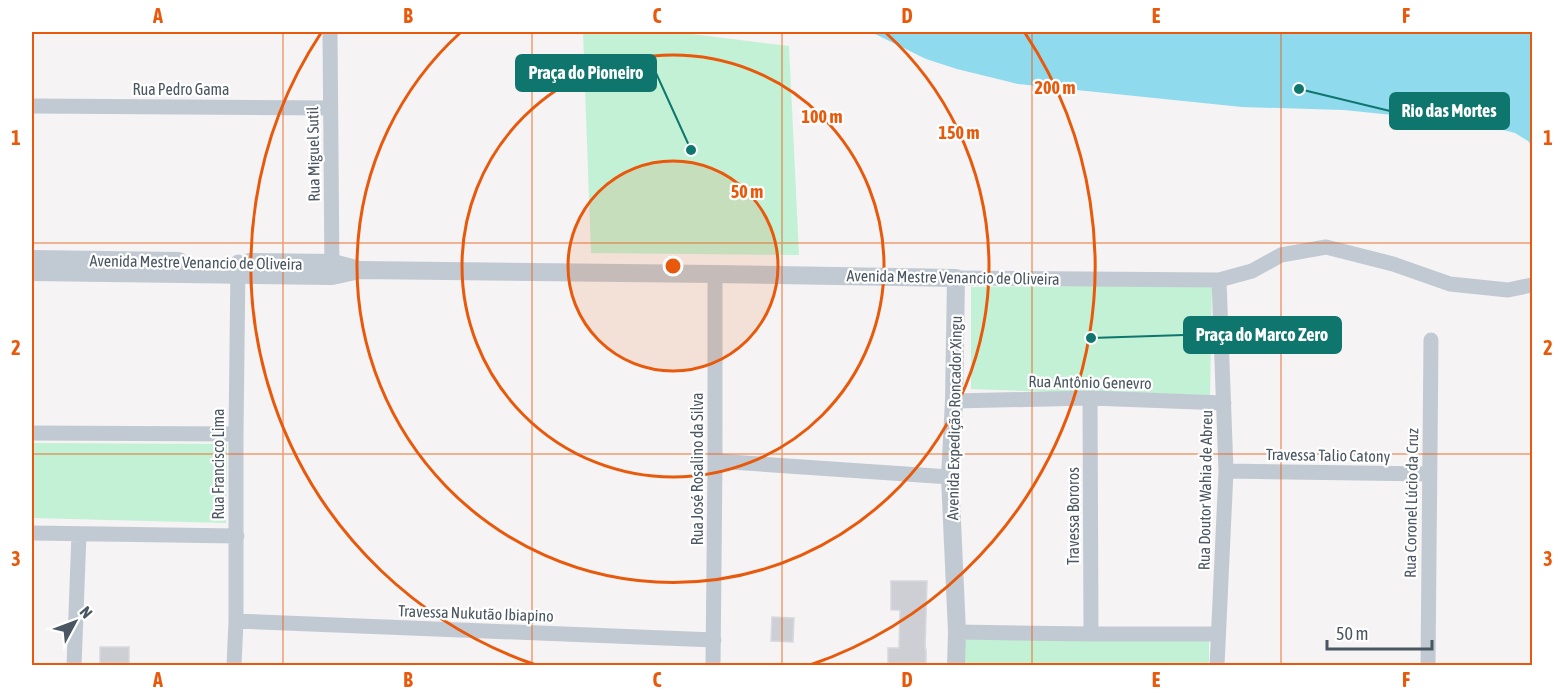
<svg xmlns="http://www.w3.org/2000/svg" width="1564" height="697" viewBox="0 0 1564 697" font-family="'Asap Condensed',sans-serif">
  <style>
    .green { fill: #c3f1d5 }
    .water { fill: #90daee }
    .building { fill: #cdcfd5; stroke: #d7d9de; stroke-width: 1.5 }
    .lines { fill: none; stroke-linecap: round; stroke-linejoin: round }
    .minor { stroke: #c1cad2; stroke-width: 15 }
    .tertiary { stroke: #c1cad2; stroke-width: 18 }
    .grid { fill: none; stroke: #e8590c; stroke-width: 1.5; stroke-opacity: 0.55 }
    .ring { fill: none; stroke: #e8590c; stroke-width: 3 }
    .labels { text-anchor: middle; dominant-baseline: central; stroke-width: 4.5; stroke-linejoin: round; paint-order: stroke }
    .street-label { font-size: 16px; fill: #4a5661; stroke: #fff }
    .centre { fill: #e8590c; stroke: #fff; stroke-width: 3 }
    .ring-label { font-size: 18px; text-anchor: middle; font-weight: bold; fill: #e8590c; stroke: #fff; stroke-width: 4.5; stroke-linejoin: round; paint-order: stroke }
    .leader { fill: none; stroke: #0f766e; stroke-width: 2 }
    .callout-dot { fill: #0f766e; stroke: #fff; stroke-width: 2 }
    .callout { fill: #0f766e; stroke: #0f766e; stroke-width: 2 }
    .callout-label { font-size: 18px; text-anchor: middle; font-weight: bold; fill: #fff }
    .neatline { fill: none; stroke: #e8590c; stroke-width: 2 }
    .grid-label { font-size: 20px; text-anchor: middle; font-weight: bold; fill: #e8590c }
  </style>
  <rect width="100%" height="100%" fill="#f5f3f3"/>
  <!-- green -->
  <path class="green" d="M583,32h93l113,14 10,209 -208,-2z
    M1212,285l-2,113 -239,-9v-102z
    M32,443l195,1 -1,79 -194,-5z
    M963,636l246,4v25l-246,1z"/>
  <!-- water -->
  <path class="water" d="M871,32h661v115l-4,-6 -13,-8 -35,-9 -136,-14 -102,-3 -224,-23 -61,-15 -31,-10z"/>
  <!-- building -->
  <path class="building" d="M891,581h36l-2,68h1v17h-38v-18h11l1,-38h-9z
    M772,617l22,1 -1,24 -22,-1z
    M100,647h29v17h-29z"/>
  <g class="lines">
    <!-- minor -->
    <path class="minor" d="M330,32l2,242
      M32,106l298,2
      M956,278l263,2 33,-9 29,-16 45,-8 67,17 57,20 58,6 24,-5
      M1090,398l1,236
      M954,401l136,-3 134,5
      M32,433l204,1
      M715,461l235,16
      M1226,471l203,3
      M32,533l205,3
      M236,621l478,19
      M957,632l134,2h127
      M74,666l5,-132
      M234,666l2,-45v-187l2,-172
      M713,666l2,-205v-187
      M1217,666l9,-195 -7,-191
      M1428,666l3,-326"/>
    <!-- tertiary -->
    <path class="tertiary" d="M32,259l147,2
      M249,262l84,1 23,6
      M32,272l300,4 28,-6 355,4 241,4 -2,123 -4,76 7,155 -1,34"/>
  </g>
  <!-- grid -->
  <path class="grid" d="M283,32v634M532,32v634M782,32v634M1032,32v634M1281,32v634M32,243h1500M32,454h1500"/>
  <!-- distance rings -->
  <circle cx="673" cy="266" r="105" fill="#e8590c" fill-opacity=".12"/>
  <g class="ring">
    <circle cx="673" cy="266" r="105"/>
    <circle cx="673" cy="266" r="211"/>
    <path d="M886 33A316 316 0 1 1 460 33"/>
    <path d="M536 665A422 422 0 0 1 321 33M1025 33A422 422 0 0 1 810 665"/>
  </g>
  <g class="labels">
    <!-- street labels -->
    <g class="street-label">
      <text x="181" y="89">Rua Pedro Gama</text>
      <text transform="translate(313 154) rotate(-91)">Rua Miguel Sutil</text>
      <text transform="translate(196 262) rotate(1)">Avenida Mestre Venancio de Oliveira</text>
      <text transform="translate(953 277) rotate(1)">Avenida Mestre Venancio de Oliveira</text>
      <text transform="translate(1090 382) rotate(1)">Rua Antônio Genevro</text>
      <text transform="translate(954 418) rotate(-89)">Avenida Expedição Roncador Xingu</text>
      <text transform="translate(1328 455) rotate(1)">Travessa Talio Catony</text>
      <text transform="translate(218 464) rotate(-90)">Rua Francisco Lima</text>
      <text transform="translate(697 469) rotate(-90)">Rua José Rosalino da Silva</text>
      <text transform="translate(1205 490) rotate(-89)">Rua Doutor Wahia de Abreu</text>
      <text transform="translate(1411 503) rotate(-89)">Rua Coronel Lúcio da Cruz</text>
      <text transform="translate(1073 516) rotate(-90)">Travessa Bororos</text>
      <text transform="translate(476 613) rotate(2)">Travessa Nukutão Ibiapino</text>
    </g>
  </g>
  <circle cx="673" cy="266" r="9" class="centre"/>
  <g class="ring-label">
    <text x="1055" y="94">200 m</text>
    <text x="822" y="123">100 m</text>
    <text x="959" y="139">150 m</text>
    <text x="747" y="198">50 m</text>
  </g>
  <!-- callouts -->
  <path class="leader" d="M691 150L656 73M1299 89L1390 111M1091 338L1184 335"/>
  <g class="callout-dot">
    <circle cx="691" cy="150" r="6"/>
    <circle cx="1299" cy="89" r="6"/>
    <circle cx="1091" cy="338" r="6"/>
  </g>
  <g class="callout">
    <rect x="516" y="55" width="140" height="36" rx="6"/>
    <rect x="1390" y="93" width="119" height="36" rx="6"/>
    <rect x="1184" y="317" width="157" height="36" rx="6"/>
  </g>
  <g class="callout-label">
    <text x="586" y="79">Praça do Pioneiro</text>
    <text x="1449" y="117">Rio das Mortes</text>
    <text x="1262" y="341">Praça do Marco Zero</text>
  </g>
  <!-- border -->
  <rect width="1564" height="697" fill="none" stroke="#ffffff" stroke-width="66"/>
  <!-- north arrow -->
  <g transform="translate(75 622) rotate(49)" stroke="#ffffff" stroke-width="4.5" paint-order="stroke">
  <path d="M0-4.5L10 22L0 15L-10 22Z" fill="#4a5661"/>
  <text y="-9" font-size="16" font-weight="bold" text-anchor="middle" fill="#4a5661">N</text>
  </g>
  <!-- scale -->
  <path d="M1327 640v9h105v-9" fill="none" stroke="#4a5661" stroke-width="3"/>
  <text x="1336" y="640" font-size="18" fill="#4a5661" stroke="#ffffff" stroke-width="4.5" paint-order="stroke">50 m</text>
  <rect x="33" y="33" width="1498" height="631" class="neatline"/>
  <g class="grid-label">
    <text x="158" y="23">A</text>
    <text x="408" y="23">B</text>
    <text x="657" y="23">C</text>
    <text x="907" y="23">D</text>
    <text x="1156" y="23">E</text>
    <text x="1406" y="23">F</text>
    <text x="16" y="145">1</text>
    <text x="1548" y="145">1</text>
    <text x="16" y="355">2</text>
    <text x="1548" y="355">2</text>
    <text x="16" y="566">3</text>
    <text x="1548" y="566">3</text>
    <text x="158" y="687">A</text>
    <text x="408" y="687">B</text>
    <text x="657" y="687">C</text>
    <text x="907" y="687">D</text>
    <text x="1156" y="687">E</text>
    <text x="1406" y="687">F</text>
  </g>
</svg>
